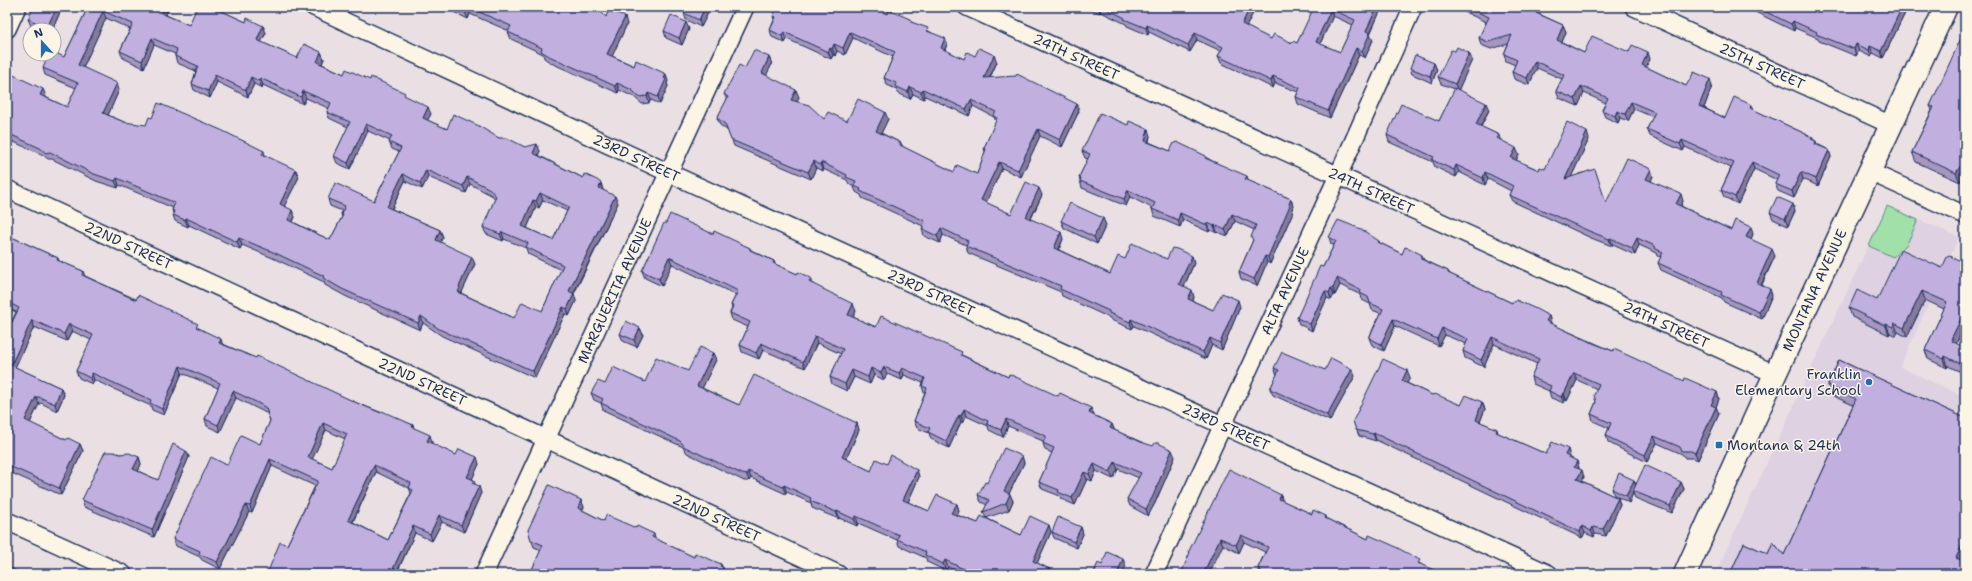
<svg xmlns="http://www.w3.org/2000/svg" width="1972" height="581" viewBox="0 0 1972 581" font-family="'Shantell Sans',sans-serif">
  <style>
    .built { fill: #ded1e2 }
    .green { fill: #a1e0a9; stroke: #5e8884 }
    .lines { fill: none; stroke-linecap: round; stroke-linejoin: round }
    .street-casing { stroke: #1b2f5e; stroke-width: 20 }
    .secondary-casing { stroke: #1b2f5e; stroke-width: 25 }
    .street { stroke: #fcf5e5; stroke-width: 17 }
    .secondary { stroke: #fcf5e5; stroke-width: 22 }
    .wall { fill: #a696c0; stroke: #1b2f5e; fill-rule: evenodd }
    .shaded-wall { fill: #877a9c; stroke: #1b2f5e }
    .building { fill: #c1afdf; stroke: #1b2f5e; fill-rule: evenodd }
    .poi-dot { fill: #1f6fb2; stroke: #fcf5e5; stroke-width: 1.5 }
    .labels { text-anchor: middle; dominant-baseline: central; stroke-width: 3; stroke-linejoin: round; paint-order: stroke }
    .street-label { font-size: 14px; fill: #1b2f5e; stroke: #fcf5e5 }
    .poi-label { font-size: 14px; fill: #1b2f5e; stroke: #fcf5e5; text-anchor: end }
  </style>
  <rect width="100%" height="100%" fill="#eae0e3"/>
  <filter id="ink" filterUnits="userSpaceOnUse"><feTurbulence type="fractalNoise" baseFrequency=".025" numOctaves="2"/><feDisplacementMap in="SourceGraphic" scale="8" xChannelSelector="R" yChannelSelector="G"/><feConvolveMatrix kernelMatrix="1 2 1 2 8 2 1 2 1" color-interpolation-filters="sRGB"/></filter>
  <g filter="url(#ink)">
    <!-- built -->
    <path class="built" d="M1887,206l72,31 -59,130 65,30v177h-250z"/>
    <!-- green -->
    <path class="green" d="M1887,206l31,14 -11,24 -14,13 -24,-11z"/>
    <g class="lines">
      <defs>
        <g id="street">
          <path id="s1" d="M314,7l355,166 880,401"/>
          <path id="s2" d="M967,7l808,367"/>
          <path id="s3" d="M1634,7l257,118"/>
          <path d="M7,29l10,-22"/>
          <path d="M1870,172l95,43"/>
          <path id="s4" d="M7,189l831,385"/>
          <path d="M7,521l116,53"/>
          <path id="s5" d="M484,574l261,-567"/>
          <path id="s6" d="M1154,574l184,-398 75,-169"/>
        </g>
        <g id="secondary">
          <path id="s7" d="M1685,574l80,-178 181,-389"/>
        </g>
      </defs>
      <!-- street casing -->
      <use href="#street" class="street-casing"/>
      <!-- secondary casing -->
      <use href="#secondary" class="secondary-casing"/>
      <!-- street -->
      <use href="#street" class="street"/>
      <!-- secondary -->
      <use href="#secondary" class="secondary"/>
    </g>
    <!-- wall -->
    <path class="wall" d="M88,7h81l-3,8 23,10 30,-15 27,12 17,4 3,7 -5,9 36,16 24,-6 3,7 -2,5 22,10 63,23 24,17 -4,6 20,9 52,9 26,9 15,4 -2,4 45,23 18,5 2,7 15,13 -44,91 2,7 -7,15 -4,-2 -30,64 -93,-42 -19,-13 -3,7 -75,-34 -20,-11 -1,-3 -49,-23 -33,-14 -2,4 -51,-24 -1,2 -13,-6 -2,-6v-2l-1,-3 1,-2 -54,-23 -1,3 -22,-7 -44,-22h-4l-5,-4 -36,-16v-61l39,18 -1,1 22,10 9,-19 -31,-13 -2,-7 21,-11zM106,18l24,11 -10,22 3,7 21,10 10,-23 21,9v2l2,7 19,8 -4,13 2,6 16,8 7,-16 31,15 6,-13 8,4 1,-3 40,19 3,-6 22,10 -1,4 2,6 19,9 -14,29 3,7 13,6 18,-38 22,10 -1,1 3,7 7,3 -25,49 -46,-2 2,7 12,5 -1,3 1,3 -12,23 -37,-18 2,-5 -11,-11 15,-29 -34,-22 -1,-4 -140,-29 -16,-7 11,-25 -36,-23zM428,177l38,16 4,-9 23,12 2,3 -12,28 3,7 17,7 1,-2 22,9 2,6 33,16 -19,41 -28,7 -51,-24 -1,-2 13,-28 -35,-22 3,-5 -3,-7 -48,-21 13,-28 17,8zM543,200l24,11 -14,29 -26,-12 9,-21 3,1z
      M443,7h153l10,10 21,7 -15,32 56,25 -1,2 1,3 -8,18 -9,-4 -2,3 -7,1 -8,-7 -15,-7 -1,3 -67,-30 -7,-5 -1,-4 -32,-15 -3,-7 1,-1 -39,-17 -2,5z
      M1084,7h172l-10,20 25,12 26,4 19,-35 66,-1 -12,27 3,6 -8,18 -6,-3 -29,63 -32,-14 -2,-7 2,-5 -23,-9 -2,5 -52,-25 -3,-7 3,-5 -24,-11 -7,12 -41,-20 -1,3 -21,-9 -1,-2 -25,-12 -1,1zM1333,16l20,9 -13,27 -20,-8z
      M1454,7h82l5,8 22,10 3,7 -4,10 22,11 45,-1 21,7 -4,8 40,19h26l-8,22 21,10 27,-13 2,5 58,27 2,3 2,1 1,3 12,6 2,7 -13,29 -15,-7 -9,19 -16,-7 -3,-7 2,-4 -23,-11 -16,35 -14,-7 -3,-7 10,-22 -46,-21 -2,4 -33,-15 -3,-7 6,-12 -19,-8 -6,12 -8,-3 -2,5 -13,-6 -3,-7 4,-7 -22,-10 -6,13 -19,-8 -3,-7 6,-12 -25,-11 -8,17 -15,-6 -2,-7 3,-7 -9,-4 -2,-7 4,-10 -17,5 -10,-4 -2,-7 7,-16z
      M1745,7h163l-25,51 -10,-5 -2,4 -12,-6 -3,5 -37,-15 -1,-3 -23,-10 -1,3z
      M62,8l-10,22h-12l-9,-4 -3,-7z
      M684,13h24l-7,14 -15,-7z
      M887,14l26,9 16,8 18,13 -2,6 19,9 11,-3 22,6 -7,16 89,33 -17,36 -22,-11 -19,41 -19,-9 -16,35 25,11 31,-19 -11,24 32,20 -4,11 51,24 15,-15h42l25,-3 2,7 -10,24 10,10 -1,4 20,9 27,-3 -18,43 -10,-5 -6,14 -72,-33 -2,3 -21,-9 -1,-2 -48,-22 -1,-4 -93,-39 -2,-8 -23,-10 -3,8 -16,-7 -2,-7 1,-3 -61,-28 -1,-3 -5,-3 -2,-5 -5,-3 -2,-4 -24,-11v2l-7,-3 -5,11 -77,-33 -6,-15 -8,-6 -3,-7 10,-18 -3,-6 21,-26 24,-11 3,7 -6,11 33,22 -3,5 28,17 23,2 41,-2 -7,14 20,10 2,4 51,25 23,2 8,-22 -1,-4 12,-26 -2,-5 -21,-11 -4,10 -44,-20 -1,3 -11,-5 -3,5 -12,-6 -2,-4 -9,-4 -3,-7 9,-21 -40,-19 -8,17 -8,-4 -2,5 -2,-1 -2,4 -44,-20 -2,4 -13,-6 -2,-7 4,-10 -1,-4z
      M689,29l-7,16 -16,-7 -2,-7z
      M1965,38v135l-5,9 -44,-20 -4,-10 20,-42 -2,-4z
      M1455,51l14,2 3,7 -14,30 31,20 -8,17 18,8 1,4 19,16 -3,5 23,10 6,-1 44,-30 -18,38 35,26 47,-27 -2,5 32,20 -2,5 50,24 22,4 -2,5 24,17 -13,29 10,10 -10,24 -38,-17 -2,-4 -61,-28 -3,-7 3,-6 -3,-1 -1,-3 -18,-8 -4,10 -22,-10 -1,1 -21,-8 -79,-37 -3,-6 2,-4 -23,-12 -3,6 -26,-13 -3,5 -21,-10 -2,-5 -44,-20 -2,-7 52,-14 16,-32 -14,-5 -3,-7z
      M1434,63l3,7 -5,13 -20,-9 -2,-6z
      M1150,136l-1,6 21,9 37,7 42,23 42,18 2,7 -1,3 1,3 -23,52 -3,-2 -10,24 -16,-7 -2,-7 14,-32 1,-10 -19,-9 -7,15 -11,-4v1l-7,-3 -1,2 -26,-12 -3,7 -26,-11 -2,-7v-1l-22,-11 -4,9 -44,-18 -3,-11 9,-18 -3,-1 -3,-7z
      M1795,211l-7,15 -15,-7 -3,-7z
      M1061,221l45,4 -9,19 -33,-16z
      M666,223l47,11 37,14 1,2 23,11 1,3 22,10 14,4 2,7 43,26 -3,6 23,10 88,29 44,21 86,38h-1l19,9 2,6 27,12 34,15 -20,46 -7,13 -18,-10 -3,-7 12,-21 -21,-9 -5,10 -17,-8 -4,10 -5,-2 -12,26 -14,-6 -1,-3 -18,-7 -3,-7 13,-29 -7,-3 -2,-7v-2l-35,-15 -5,11 -14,-7 -1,-4 -22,-10 -3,7 -2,-1 -12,26 -18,-9 -2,-6 -12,-5 -3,-7 11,-27 -1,-1 -2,-7 1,-3 -19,-8 -2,5 -15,-6 -3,6 -10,-5 -4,9 -16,-7 -7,14 -15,-7 -2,-7 11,-23 -24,-11 -12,25 -42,-18 -4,9 -17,-7 -2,-7 8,-18 -16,-7 -2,-7 2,-5 -1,-3 5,-10 -64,-31 -10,22 -17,-8 -3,-7z
      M7,235l51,23 1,3 24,10 2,5 114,52 24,16 134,59 56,22 1,3 18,14v2l24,11 23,9 -7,15 2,1 1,4 6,9 -17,39 -22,-10 -10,19 -17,-8 -18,40 -110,-28 28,-59 -43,-20 -20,47 -3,-1 -29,57 -18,-9 -2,-3 -24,-11 -3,-7 54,-74 33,-21 10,-23 -2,-7 -32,-16 -16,34 -13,-6 -2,-7 13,-31 -36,-15 -18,42 -12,-5 -1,-4 -57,-26 -2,4 -13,-6 -3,-7 15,-31 -19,-9 -5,10 -33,-14 -19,40 46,21 3,7 -7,16 -16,-8 -2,1 -9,19 36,17 14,4 3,7 -22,44 -54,-24v-139l9,-20 -9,-4zM326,430l19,9 -13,29 -20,-9zM376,472l33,16 2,5 -23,47 -35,-18z
      M1329,237l50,4 1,2 22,11 20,1 2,5 24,11 2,3 62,29 37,13 2,7v1l62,27 71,30 33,11 2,7 -3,8 3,7 -21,46 -5,-2h-8l-3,-4 -25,-11 -10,19 -34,-17 -5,-3 -2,-7 3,-7 -16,-7 -2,-7 5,-12 1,-13 -20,-9 -10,21 -2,-1 -1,3 -13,-5 -2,-7 -16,-7 -2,-7 6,-13 -43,-20 -10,23 -19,-9 -2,-7 3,-7 -21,-9 -6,11 -44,-20 -11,25 -12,-6 -3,-7 11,-25 -8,-3 -2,-6 -8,-4 -1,-5 -21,-10 -5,10h-1l-3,5 -4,-2 -15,33 -13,-7 -2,-6 26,-51 11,-22 -3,-1z
      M1965,263v63l-9,18 9,4v26l-17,-8 -1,2 -19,-9 -3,-9 19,-41 -19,-9 -18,37 -9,-5 -2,4 -6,-3 -1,2 -37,-18 -3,-9 28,-8 65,-32z
      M640,328l3,7 -6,12 -14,-6 -3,-7z
      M713,353l3,7 -14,28 37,17 118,18 2,7 -13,29 25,12 16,-7 30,6 2,7 -11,25 21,9 28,-7 2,7 -2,4 21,8 8,-5 -3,-6 4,-7 -6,-3 -3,-7 9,-12 35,-27 2,7 -15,30 4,8 -4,9 -23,8 35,17 28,-10 2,7 -14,31 23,11h-98l-14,-7 -2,4 -19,-9 -1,-4 -27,-12 -2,-6 -39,-17 -1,3 -18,-8v1l-27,-11 -1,-5 -24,-11 -1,2 -35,-16 -2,3h-5l-57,-28 -4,-6 -80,-37 -2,-7 -7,-3 -3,-7 14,-9 40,-2 43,-11z
      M1839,360l126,58v138l-2,5 2,1v12h-235l14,-31 24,11 5,-12 11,13 69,-150 -22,-10 -3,-10z
      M1274,368l51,2 30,6 -25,45 -57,-26 -3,-6 7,-14z
      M1410,377l-3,6 25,12 29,10 21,-3 3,7 -5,13 17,7 1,4 48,21 24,2 -1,2 8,3 2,7v1l5,8 -2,4 36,17 2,7 -14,31 -11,-2 -1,3 -9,-4 -3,5 -206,-98v1l-17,-5 -6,-15z
      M186,451l3,6 -35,80 -70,-30 -2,-7 38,-46 19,3 2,7 -3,7 20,9z
      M1634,480l2,5 45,-3 3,7 -12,24 -37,-15 -2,-5 -4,10 -15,-8 -2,-6z
      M581,500l3,7 -2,3 22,11 32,7 18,6 1,5 39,18 27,7 1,3h1l1,4 8,3h-202l11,-24 -7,-3 -6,-17z
      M1283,501l29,13 14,2 1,3 41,20 53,25 -161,10 -2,-6 7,-16 -21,-10 -5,11 -16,-8 -33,8 -1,-2z
      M1081,527l2,7 -6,14 -23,-10 -2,-6z"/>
    <!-- shaded-wall -->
    <path class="shaded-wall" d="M57,7h5v1l-10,22h-4l-1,-3z
      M164,7h5l-5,13 -3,-7z
      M215,7h3l1,3 -4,-2z
      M468,7l2,7 -2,5 -3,-7z
      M705,7h1l2,6 -7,14 -2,-7z
      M1098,7h1l2,5 -1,1z
      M1250,7h6l-12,24 -2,-7z
      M1377,7h5l-12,27 3,6 -8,18 -3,-7 4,-20z
      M1902,7h6l-25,51 -2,-7z
      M1538,8l3,7 -5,-2z
      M1331,9l2,7 -15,32 -2,-6z
      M103,11l3,7 -25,54 -3,-7z
      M625,17l2,7 -17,37 -3,-7z
      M1793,21l2,7 -1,3 -3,-7z
      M686,22l3,7 -7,16 -3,-7z
      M1147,25l2,7 -1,3 -2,-7z
      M1563,25l3,7 -6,15 -3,-7z
      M263,26l3,7 -7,13 -2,-6z
      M784,32l3,7 -2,4 -3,-7z
      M850,32l3,6 -8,17 -2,-7z
      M1195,33l2,7 -7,12 -2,-7z
      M152,38l2,7 -10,23 -2,-7z
      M945,38l2,6 -4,11 -2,-7z
      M834,44l3,7 -2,5 -3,-7z
      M1856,44l3,7 -3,5 -2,-7z
      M1870,46l3,7 -2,4 -2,-7z
      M830,48l3,7 -2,4 -3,-7z
      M1356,48l3,7 -29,63 -2,-7z
      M321,52l3,7 -5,10 -2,-7z
      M1648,52l2,7 -6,13 -2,-7z
      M1469,53l3,7 -14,31 -3,-7z
      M994,55l3,7 -11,23 -2,-7z
      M769,57l3,7 -8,16 -2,-7z
      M1535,61l2,7 -8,17 -2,-7z
      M1434,63l3,7 -5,13 -2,-7z
      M666,74l2,7 -1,2 1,3 -8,18 -2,-7z
      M215,75l2,7 -7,16 -2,-7z
      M1273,76l2,7 -2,5 -2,-7z
      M251,77l3,7 -6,13 -2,-7z
      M260,78l3,7 -1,3 -3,-7z
      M1710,79l2,7 -10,27 -3,-7z
      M117,83l2,7 -13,30 -3,-7z
      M617,83l2,7 -1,3 -3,-7z
      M1581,86l3,7 -6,13 -3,-7z
      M910,87l3,7 -3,5 -2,-7z
      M43,89l3,7 -3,6 -3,-7z
      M923,89l2,7 -1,3 -3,-7z
      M796,90l3,7 -5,10 -3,-7z
      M303,91l3,7 -3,6 -2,-7z
      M648,93l3,7 -2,3 -2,-7z
      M971,100l2,6 -4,10 -3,-7z
      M1631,102l3,7 -6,12 -3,-7z
      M1486,103l3,7 -11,21 -2,-7z
      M1077,104l2,7 -17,36 -2,-7z
      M1752,105l3,7 -5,-4z
      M428,107l3,7 -6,11 -2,-7z
      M1617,111l3,7 -2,5 -3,-7z
      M885,112l3,7 -9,19 -3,-7z
      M366,124l2,7 -18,38 -2,-6z
      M1038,129l2,7 -19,41 -3,-7z
      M1148,129l2,7 -3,11 -2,-6z
      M1587,132l2,7 -22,47 -2,-7z
      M1682,140l3,7 -2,4 -3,-7z
      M537,144l3,7 -4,9 -3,-7z
      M1516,148l3,7 -5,9 -3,-6z
      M1829,150l2,7 -13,29 -2,-7z
      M814,161l2,7 -5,11 -3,-7z
      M821,162l2,7v2l-3,-6z
      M999,162l3,6 -18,39 -3,-7z
      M1752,162l2,7 -16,35 -3,-7z
      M1963,162l2,7v4l-5,9 -4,-9z
      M1456,165l3,7 -3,5 -2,-7z
      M1651,169l2,7 -4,10 -3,-7z
      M296,170l3,7 -17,34 -2,-7z
      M426,170l2,7 -6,12 -2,-6z
      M1485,172l3,7 -3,6 -2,-7z
      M1801,172l2,7 -9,19 -2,-7z
      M403,174l2,7 -16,33 -2,-7z
      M1247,176l2,6 -4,-3z
      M467,177l3,7 -4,9 -3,-7z
      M117,178l2,7 -1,3 -3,-7z
      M601,183l2,7 -2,5 -2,-7z
      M1039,188l3,7 -14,29 -2,-7z
      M1128,190l2,7 -4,9 -2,-7z
      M540,193l3,7 -4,8 -3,-7z
      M1681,194l2,7 -4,10 -3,-7z
      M615,196l3,7 -47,95 -2,-7z
      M1291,199l2,7 -1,3 1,3 -23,52 -2,-7z
      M533,200l3,7 -11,26 -3,-7z
      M1793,204l2,7 -7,15 -3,-7z
      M292,210l3,7 -5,10 -2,-7z
      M1180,213l3,7 -3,7 -2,-7z
      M1232,214l3,7 -7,15 -3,-6z
      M186,218l3,7 -1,2 -3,-7z
      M1103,218l3,7 -9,19 -3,-7z
      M1208,223l2,7 -1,2 -2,-7z
      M1215,225l2,7v1l-3,-7z
      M1751,227l2,7 -4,10 -3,-7z
      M941,228l2,7 -3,8 -3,-7z
      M440,230l3,7 -5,10 -2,-7z
      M502,232l2,7 -1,2 -3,-7z
      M1061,232l2,7 -7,16 -2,-7z
      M239,238l3,7 -2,4 -3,-7z
      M1610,238l3,7 -1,1 -3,-7z
      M1637,238l2,7 -4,10 -3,-7z
      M1772,249l3,7 -16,33 -2,-6z
      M1192,256l2,7 -12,28 -3,-7z
      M1265,256l2,6 -10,24 -3,-7z
      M472,257l3,7 -13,28 1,2 -5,-2 1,-5z
      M669,257l3,7 -10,22 -3,-7z
      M811,278l2,7 -4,-3z
      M1337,278l3,7 -5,10 -2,-7z
      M1331,288l3,7 -3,5 -2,-7z
      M1770,289l2,6 -10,24 -3,-7z
      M1192,290l2,7 -3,9 -3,-7z
      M1325,291l2,7 -15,33 -2,-7z
      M1922,291l3,9 -18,37 -3,-9z
      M574,294l2,7 -7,15 -2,-7z
      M1238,300l2,7 -18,43 -2,-7z
      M853,304l3,7 -5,10 -3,-6z
      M563,307l2,7 -30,64 -2,-7z
      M1964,313l1,4v9l-10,20v5l-4,-12z
      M421,316l2,7 -3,7 -2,-7z
      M1549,316l2,7 -2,5 -3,-7z
      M1131,319l3,7 -2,3 -2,-7z
      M1393,319l2,7 -11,25 -3,-7z
      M32,320l2,7 -21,45 -2,-7z
      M1894,323l4,9 -2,4 -3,-9z
      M69,324l3,7 -5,10 -3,-7z
      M1886,324l4,9 -1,2 -3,-9z
      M640,328l3,7 -6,12 -3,-7z
      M1442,328l3,7 -6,11 -2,-7z
      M815,336l2,7 -12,25 -2,-6z
      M1492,337l2,7 -10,23 -3,-7z
      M1210,338l2,7 -6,14 -3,-7z
      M221,339l2,7 -4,-3z
      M761,343l2,7 -4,9 -3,-6z
      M713,353l3,7 -16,33 -3,-7z
      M1945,356l3,10 -1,2 -3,-9z
      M180,366l2,7 -18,42 -2,-6z
      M884,367l3,7 -3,6 -3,-7z
      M871,368l3,7 -4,9 -2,-7z
      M902,368l2,7 -2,5 -3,-7z
      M1352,369l3,7 -25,45 -3,-6z
      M852,370l2,7 -7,14 -2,-7z
      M1407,370l3,7 -5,11 -3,-7z
      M92,373l2,7 -2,4 -2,-6z
      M1574,373l3,7 -10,21 -3,-7z
      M61,388l3,7 -7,16 -2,-7z
      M233,391l3,7 -16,34 -2,-7z
      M1717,392l2,7 -5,13 -3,-7z
      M1563,393l2,7 -1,3 -3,-6z
      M36,397l3,7 -11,23 -3,-7z
      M1482,402l3,7 -7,18 -2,-7z
      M1716,407l3,7 -21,46 -3,-7z
      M1091,408l3,7 -3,5 -2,-7z
      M964,409l2,7 -3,7 -2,-7z
      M959,415l2,7 -12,26 -3,-7z
      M1006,419l2,7 -5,11 -2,-7z
      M323,423l3,7 -16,34 -2,-7z
      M857,423l2,7 -15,34 -2,-7z
      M1112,424l3,7 -5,-3z
      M1374,433l2,7v1l-3,-7z
      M430,435l2,7 -2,6 -3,-7z
      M1654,436l3,7 -10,19 -2,-7z
      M80,444l3,7 -22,44 -2,-7z
      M1568,449l2,7 -3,6 -2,-7z
      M1172,450l3,7 -20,46 -7,13 -2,-7z
      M186,451l3,6 -35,80 -2,-7z
      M1022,456l2,7 -17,35 -3,-7z
      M139,457l2,7 -5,12 -3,-7z
      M477,457l2,7 -9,20 -3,-7z
      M270,459l2,7 -20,47 -2,-7z
      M1577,461l2,7 -3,6 -2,-7z
      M1115,462l3,7 -5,10 -3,-7z
      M1094,464l2,7 -4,10 -3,-7z
      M374,465l2,7 -26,55 -2,-7z
      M917,470l2,7 -13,30 -3,-7z
      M1582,470l2,7 -4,9 -3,-7z
      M748,471l3,7 -2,3 -2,-6z
      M1084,472l3,7 -12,26 -3,-7z
      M1634,480l2,7 -3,4v2l-4,10 -3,-7z
      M1681,482l3,7 -12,24 -2,-7z
      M784,485l3,7 -1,2 -3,-7z
      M479,486l2,7 -17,39 -3,-7z
      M1010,494l3,7 -4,9 -3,-7z
      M1281,495l2,8 -4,-4z
      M1618,498l2,7 -14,31 -3,-7z
      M581,500l3,7 -4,8 -2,-7z
      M957,504l2,7 -5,9 -3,-7z
      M246,505l3,7 -29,57 -3,-7z
      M837,511l2,7v1l-3,-7z
      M439,515l3,7 -10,19 -2,-7z
      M856,516l2,7 -1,3 -3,-7z
      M1049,525l2,7 -16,36 -2,-7z
      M413,526l2,7 -19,41 -4,-3z
      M1582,526l3,7 -3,5 -2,-6z
      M1081,527l2,7 -6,14 -3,-6z
      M1593,527l2,7 -1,3 -3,-6z
      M1241,535l3,7 -5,11 -3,-8z
      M1220,538l3,7 -14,29h-6z
      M1965,539v17l-5,12 -4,-10z
      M1123,559l3,7 -4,8h-5z
      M945,560l3,7 -2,4 -3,-7z"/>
    <!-- building -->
    <path class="building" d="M34,7h23l-10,20 -19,-8z
      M88,7h76l-3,6 28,12 8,-18h18v1l31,14 1,-4 16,8 -6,14 40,18 7,-14 17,8 -4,10 27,12 2,-5 24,11 1,-3 34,16 -1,2 24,12 -5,11 24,11 6,-15 24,11 22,13h8l18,9 12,-3 -4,9 50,25 1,-4 13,6 4,3 -2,5 16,8 -46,95 5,3 -7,15 -4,-2 -30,64 -94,-42 -18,-13 -3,7 -76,-34 -19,-11 1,-2 -51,-24 -34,-14 -2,4 -51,-24 -1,2 -12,-5 1,-4 -2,-1 3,-7 -58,-25 -2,3 -21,-7 -44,-22 -4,1 -6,-5 -33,-15v-55l2,-5 34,16 -3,6 27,12 11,-24 -35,-15 6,-14h5v-2l10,5zM103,11l30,13 -13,27 22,10 10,-23 25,11 -2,7 23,10 -6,18 16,7 7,-16 31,15 5,-13 8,4 1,-3 41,19 2,-6 28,12 -4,9 23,10 -16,34 14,7 18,-39 26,12 -3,6 12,6 -27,53 -39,-18 -7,16 17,7 -4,8 2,1 -13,25 -42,-20 4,-10 -12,-6 16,-34 -34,-16 2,-3 -43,-21 -63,-27 -6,15 -3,-1 -3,8 -22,-3 -21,-9 14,-30 -39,-18zM426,170l37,16 4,-9 23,12 6,7 -13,31 17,7 2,-2 26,11 -2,4 37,18 -21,46 -20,-9 -8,16 -56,-26 2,-4 -1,-1 13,-30 -36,-17 4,-10 -53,-23 16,-33 17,9zM540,193l29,14 -16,33 -31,-14 11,-26 3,1z
      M455,7h13l-3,5z
      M468,7h128l10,10 3,-8 16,8 -18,37 27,12 2,-6 30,14 -2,4 2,1 -8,18 -10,-4 -1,3 -8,1 -7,-7 -15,-7 -2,3 -66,-30 -8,-5 1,-3 -34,-16 3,-6z
      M687,7h18l-6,13 -15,-7z
      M777,7h94l16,7 2,-4 23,10 -1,2 17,6 -1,3 18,7 -4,10 23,11 3,-7 8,4 4,-8 15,7 -10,23 32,-2 1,-2 60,30 -17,36 -22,-11 -20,41 -19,-8 -18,38 30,14 15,-32 13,6 -13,29 35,15 -7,16 56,26 8,-18 7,3 7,-16 35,16 5,-11 5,1 15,7 -13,28 13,6 -4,9 25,11 9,-17 16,7 -18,43 -10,-5 -7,14 -72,-33 -1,3 -21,-9v-2l-49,-22 1,-3 -95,-40 2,-5 -27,-13 -4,8 -15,-7 3,-8 -65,-30 1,-2 -7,-3 2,-5 -10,-4 1,-2 -26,-13 -1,3 -6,-4 -6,11 -77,-32 -6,-16 -8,-6 11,-21 -4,-3 15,-29 6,3 9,-18 15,7 -7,16 34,17 -5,10 18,5 15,14 4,-7 19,9 11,-22 27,13 -9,19 25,12 -1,2 54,27 3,-7 20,9 9,-25 -2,-1 13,-30 -4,-2 3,-4 -25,-12 -5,9 -43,-20 -2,3 -11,-5 -2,5 -13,-6 1,-3 -12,-5 11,-26 -45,-20 -7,16 -9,-4 -2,5 -2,-1 -2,4 -44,-20 -2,4 -12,-6 6,-13 -3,-1z
      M1103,7h147l-8,17 29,15 3,-5 18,9 1,-2 4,2 17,-36 2,1v-1h61l-11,24 4,2 -8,18 -6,-3 -28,63 -32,-14 4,-9 -27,-12 -2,5 -53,-25 5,-9 -28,-14 -7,12 -41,-20 -1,3 -22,-9 1,-1zM1331,9l24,11 -15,32 -24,-10z
      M1466,7h70l2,1 -2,5 27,12 -6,15 27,13 8,-17 37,16 3,-7 16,7 -6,13 44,21 8,-14 16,7 -11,27 26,12 9,-21 18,8 -2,3 62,29 -1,2 5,2 -1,3 14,6 -13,29 -15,-7 -9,19 -17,-7 4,-9 -27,-13 -17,35 -14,-7 13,-27 -52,-23 -2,4 -33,-15 8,-17 -24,-10 -6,12 -8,-3 -2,5 -13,-6 6,-12 -27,-12 -6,13 -19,-8 8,-16 -29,-14 -8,17 -15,-6 5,-12 -13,-6 8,-19 -24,7 -9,-4 10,-21z
      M1756,7h146l-21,44 -11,-5 -1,4 -13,-6 -2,5 -38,-15 1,-2 -24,-11 -2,3z
      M671,15l15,7 -7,16 -15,-7z
      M1962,36l3,2v125l-2,-1 -7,11 -44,-21 22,-45 -4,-1z
      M1457,47l12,6 -14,31 -17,-7 13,-27 4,1z
      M1415,55l19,8 -4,13 -20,-8z
      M1455,88l31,15 -10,21 23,11 -2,3 19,10 -5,10 28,12 1,-3 5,2 22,-47 20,10 -22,47 30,-10 11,34 21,-45 24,11 -5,10 35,15 -5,10 55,26 4,-10 16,7 -5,10 26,12 -15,34 13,6 -11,23 -38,-17 1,-3 -64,-29 5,-11 -7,-3 -1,-3 -18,-8 -5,10 -22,-10 -1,1 -20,-8 -80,-36 4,-9 -28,-14 -2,6 -27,-13 -2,5 -22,-10 2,-3 -47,-22 14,-31 38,17z
      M1100,113l28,12 1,-4 19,8 -3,12 25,10 4,-8 3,-1 29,14 -1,2 42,18 -2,3 46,20 -2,5 1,1 -22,52 -3,-1 -11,23 -15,-7 14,-32 -2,-3 5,-12 -24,-11 -7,16 -10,-5 -1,1 -6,-3 -1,2 -27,-12 -2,7 -26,-11 3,-6 -27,-13 -4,9 -44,-18 1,-3 -2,-1 11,-23 -8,-3z
      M1777,197l16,7 -8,15 -15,-7z
      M1070,203l33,15 -9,19 -33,-16z
      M670,214l43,20 1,-3 36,17v2l24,11 -1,2 24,11 1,-2 13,6 -2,4 44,22 -5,11 28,12 5,-11 81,36 -1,3 47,22 1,-3 49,22 2,-3 31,15 -2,5 23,11 -2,4 31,14 12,4 2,-3h3l14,7 -19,46 -7,13 -19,-10 14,-26 -26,-11 -5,10 -16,-8 -5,10 -5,-2 -12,26 -14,-6 1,-2 -20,-8 15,-34 -11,-5 3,-7 -40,-17 -5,11 -14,-6 1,-3 -24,-12 -3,7 -2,-1 -13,26 -18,-9 2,-4 -16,-7 13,-33 -5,-2 3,-8 -23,-10 -3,5 -15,-6 -3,6 -10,-5 -3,9 -16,-7 -7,14 -15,-7 13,-28 -28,-13 -12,26 -42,-19 -5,10 -16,-8 10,-23 -20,-9 3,-7 -2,-1 7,-14 -69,-34 -10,22 -17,-8 22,-48h2z
      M1338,220l23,9 18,12 -1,1 24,12 3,-7 6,2 11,6 -1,4 27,12v2l64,30 1,-2 2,1 1,-2 20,9 13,7 -3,5 42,20 25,10 1,-2 70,32 1,-3 32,14 -6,13 5,2 -21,46 -4,-2h-9l-2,-4 -26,-11 -9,19 -35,-17 -4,-3 5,-12 -20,-9 5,-12 -2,-7 5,-11 -25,-11 -10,21 -1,-1 -2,4 -12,-6 2,-5 -20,-9 8,-18 -47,-22 -11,23 -18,-9 5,-12 -26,-11 -5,11 -44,-20 -12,25 -12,-6 14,-29 -13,-6 -2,-6 -8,-4 1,-3 -24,-12 -4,10h-2l-2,5 -4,-2 -15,33 -13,-6 23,-52 3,1 13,-26 -7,-4z
      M7,235l51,23 -1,2 26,11 -1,4 54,25 2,-5 60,29 -2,3 25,12 -2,4 37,15 1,-2 100,47 24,10 1,-2 31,14 -1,2 18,8 -3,6 29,14 3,-6 18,8 -10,20 7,3 -2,3 7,3 -18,39 -22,-10 -9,19 -17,-8 -21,45 6,3h-131l13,-32 7,3 31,-64 -48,-22 -20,47 -4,-1 -29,57 -18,-8 1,-3 -27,-12 38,-82 16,8 14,-30 19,9 10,-23 -4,-13 -8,-5 -25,-12 -15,34 -13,-6 15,-36 -40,-17 -18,43 -12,-6 1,-3 -59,-27 -2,5 -14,-7 17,-36 -24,-11 -5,10 -32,-14 -21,45 50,23 -6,16 -16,-7h-3l-11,23 41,20 2,-2 12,6 -21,44 -52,-23v-133l12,-24 -12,-6zM323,423l24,11 -15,34 -24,-11zM374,465l37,18 -2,5 4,2 -25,50 -40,-20z
      M1901,249l41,19 6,-13 17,8v51l-1,-1 -13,26h2l-1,2 13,7v18l-20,-10 -1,3 -19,-9 22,-48 -25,-11 -18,37 -10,-5 -1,4 -7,-3v2l-37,-18 8,-18 20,10z
      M626,321l14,7 -6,12 -14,-6z
      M700,347l13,6 -16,33 42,19 15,-30 103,48 -15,34 29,14 5,-12 11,5 4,-9 26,15 -14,30 26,11 8,-16 20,9 -6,9 27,10 3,-7 40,19 9,-19 19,9 -16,36 27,13h-86l-29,-14 -2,4 -18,-9 1,-3 -29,-13 2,-4 -43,-19 -2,3 -17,-8 -1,1 -26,-11 1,-3 -27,-13 -1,2 -35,-16 -1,4 -5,-1 -57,-27 -5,-6 -79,-38 2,-4 -12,-6 7,-12 7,3 8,-17 32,15 11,-25 32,14z
      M1282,352l43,18 6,-12 21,11 -25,46 -57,-26 9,-19 -5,-2z
      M1383,359l24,11 -5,11 30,14 3,-1 26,11 5,-10 16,7 -6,18 21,9 -1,3 50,22 6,-12 16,7 -3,6 12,6 -3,6 8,3 -5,9 41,19 -15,31 -10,-2 -2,4 -9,-5 -2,6 -206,-99 -1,1 -17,-4 -3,-9z
      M1839,360l126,58v121l-9,19 9,4v12h-235l14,-31 24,11 5,-12 11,13 72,-156 -28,-14z
      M173,444l13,7 -34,79 -70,-30 23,-48h9l6,2 9,-1 10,4 -6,12 25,11z
      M1004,448l18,8 -18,35 6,3 -4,9 -23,9 6,-12 -11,-5 7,-13 2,1z
      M1645,465l36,17 -11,24 -37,-15z
      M1229,469l52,26 -2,4 33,15 1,-4 13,6 -1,2 43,21 1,-4 23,10 28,15 -2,3 25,11h-183l1,-4 -3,-2 10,-21 -27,-12 -5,10 -16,-7 -17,36h-22l9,-22 -1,-1z
      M1619,473l15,7 -8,16 -14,-7z
      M549,485l32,15 -3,8 26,13 2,-6 30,13 1,-2 17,8 -2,3 42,20 1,-4 26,11 -1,2 3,1 -1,3 10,4h-93l-3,-2 -1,2h-105l13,-29 -12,-5 -3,-10z
      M1058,517l23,10 -7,15 -22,-10z
      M1107,552l16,7 -6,15h-24l5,-11 4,2z
      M10,568l12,6h-15z"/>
  </g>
  <!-- markers -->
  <g class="poi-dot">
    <circle cx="1869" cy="382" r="4"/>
    <rect x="1715" y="441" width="8" height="8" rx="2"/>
  </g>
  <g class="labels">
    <!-- street labels -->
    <g class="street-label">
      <text stroke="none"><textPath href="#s2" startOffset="120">24TH STREET</textPath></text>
      <text stroke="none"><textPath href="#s3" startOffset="141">25TH STREET</textPath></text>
      <text stroke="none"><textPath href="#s1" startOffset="356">23RD STREET</textPath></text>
      <text stroke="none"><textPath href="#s2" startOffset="444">24TH STREET</textPath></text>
      <text stroke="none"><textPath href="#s4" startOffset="134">22ND STREET</textPath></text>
      <text stroke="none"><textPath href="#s5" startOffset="312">MARGUERITA AVENUE</textPath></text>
      <text stroke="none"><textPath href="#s7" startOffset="312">MONTANA AVENUE</textPath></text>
      <text stroke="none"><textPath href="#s6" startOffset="312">ALTA AVENUE</textPath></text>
      <text stroke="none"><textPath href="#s1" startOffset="680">23RD STREET</textPath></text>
      <text stroke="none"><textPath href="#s2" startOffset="768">24TH STREET</textPath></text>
      <text stroke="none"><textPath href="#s4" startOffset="458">22ND STREET</textPath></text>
      <text stroke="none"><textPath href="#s1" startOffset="1004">23RD STREET</textPath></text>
      <text stroke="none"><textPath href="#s4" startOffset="782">22ND STREET</textPath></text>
    </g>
    <!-- poi labels -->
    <g class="poi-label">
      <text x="1861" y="374">Franklin<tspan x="1861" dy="16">Elementary School</tspan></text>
      <text x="1727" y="445" text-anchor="start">Montana &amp; 24th</text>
    </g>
  </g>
  <!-- margin -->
  <rect width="1972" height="581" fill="none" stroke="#fcf5e5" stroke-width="24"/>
  <rect x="12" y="12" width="1948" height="557" fill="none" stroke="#1b2f5e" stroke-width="1.5" filter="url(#ink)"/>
  <!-- north arrow -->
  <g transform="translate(42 42) rotate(339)"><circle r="19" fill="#fcf5e5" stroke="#a2a6af"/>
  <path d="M0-3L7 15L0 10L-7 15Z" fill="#1f6fb2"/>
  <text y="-6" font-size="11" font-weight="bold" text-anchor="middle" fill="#1b2f5e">N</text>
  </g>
</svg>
